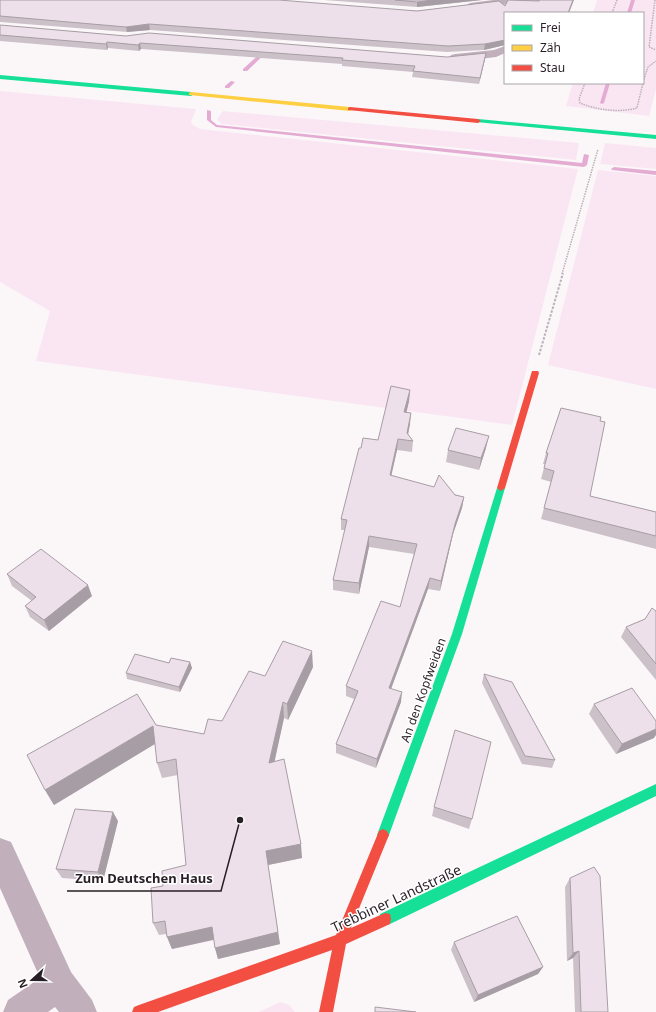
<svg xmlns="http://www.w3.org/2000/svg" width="656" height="1012" viewBox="0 0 656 1012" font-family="'Noto Sans',sans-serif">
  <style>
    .green { fill: #fae6f3 }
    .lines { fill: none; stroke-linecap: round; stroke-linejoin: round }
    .stream { fill: #e4acd3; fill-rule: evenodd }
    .path-far1 { stroke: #bbb1b8; stroke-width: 1.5; stroke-dasharray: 1.5 1; stroke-linecap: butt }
    .path { stroke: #bbb1b8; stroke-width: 2; stroke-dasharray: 2.5 1.5; stroke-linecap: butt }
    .street { fill: #c1b0bc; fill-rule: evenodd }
    .fast { fill: #16e098; fill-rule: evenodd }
    .slow { fill: #ffcf43; fill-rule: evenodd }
    .jam { fill: #f24e42; fill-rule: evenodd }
    .wall { fill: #cdc1c9 }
    .shaded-wall { fill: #a79da4 }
    .building { fill: #eee0ea; stroke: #a79da4 }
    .labels { text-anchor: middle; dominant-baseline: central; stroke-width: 3; stroke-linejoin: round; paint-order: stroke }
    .street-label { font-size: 12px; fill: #281e25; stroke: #fff }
    .near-street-label { font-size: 14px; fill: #281e25; stroke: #fff }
    .leader { fill: none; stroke: #281e25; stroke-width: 1.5 }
    .callout-dot { fill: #281e25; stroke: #fff; stroke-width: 1.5 }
    .callout-label { font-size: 13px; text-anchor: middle; font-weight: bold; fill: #281e25; stroke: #fff; stroke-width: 3; stroke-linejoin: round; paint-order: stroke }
  </style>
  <rect width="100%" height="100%" fill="#fbf7f9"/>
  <!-- green -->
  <path class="green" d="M597,0h59v89l-7,27 -83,-10 7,-23h70v-70h-50z
    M0,91l196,18 -5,13 2,3 7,4 378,40 -66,256 -476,-64 14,-50 -50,-29z
    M223,111l356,32 -3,17 -354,-36 -5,-5z
    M605,143l51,5v21l-56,-5z
    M598,170l58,6v213l-108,-24z
    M280,1002l9,3 6,7h-36z"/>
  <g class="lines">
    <!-- stream -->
    <path class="stream" d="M631,0h4l-4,13h-4z
      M264,50l4,1 -21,20h-4v-2z
      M231,81l4,1 -6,6h-4v-2z
      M606,83h4l-6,20 -2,1 -2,-1z
      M207,110l4,1v9l6,5 365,38 2,-9 5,1 -2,10 -3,2 -368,-40 -9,-7z
      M614,167l42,4v4l-44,-5 -1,-1z"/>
    <!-- path-far1 -->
    <path class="path-far1" d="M655,0l-6,47 7,3
      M612,13l5,-13
      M643,82l5,-15 8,-6
      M585,83l-6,16 1,4c17,7 39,10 57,5l6,-25
      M562,274l36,-125"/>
    <!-- path -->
    <path class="path" d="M539,355l24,-82"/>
    <!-- street -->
    <path class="street" d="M493,0h48l1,2 -5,3 -26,-1 -41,5 -5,-3 5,-3z
      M505,46v7l-9,4 -41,5 -4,-1 -2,-3 2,-3 4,-1 39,-4z
      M0,838l11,4 60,130 21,28 5,12h-38l-4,-5 -7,5h-45l5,-12 32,-22 -40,-90z"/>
    <!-- fast -->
    <path class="fast" d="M0,75l191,17 3,2 -3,2 -191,-17z
      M478,119l178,16v4l-180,-17 -1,-1z
      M501,485l4,3 -43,146 -73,201 -2,4 -4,2 -4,-2 -2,-4 75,-201 45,-146z
      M656,784v12l-266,128 -5,1 -5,-1 -1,-5 1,-5z"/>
    <!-- slow -->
    <path class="slow" d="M191,92l159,15 3,2 -3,2 -161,-16v-2z"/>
    <!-- jam -->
    <path class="jam" d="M350,107l128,12 3,2 -3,2 -130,-13v-2z
      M532,371h6l1,2 -34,115 -4,3 -4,-3z
      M383,829l4,2 2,4 -38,93 34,-15 5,1 1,5 -1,5 -44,20 -13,68h-14l13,-62 -174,62h-26l2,-5 5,-2 197,-70 43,-104z"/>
  </g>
  <!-- wall -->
  <path class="wall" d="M0,0l505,13v32l-21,5 -37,2 -297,-22 -23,2 -127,-10z
    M324,0h158l-65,7z
    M0,25l126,11 321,21 38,2 -6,25 -67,-7 1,-5 -71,-6v-2l-201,-15 -2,2 -31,-3 -1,2 -107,-9z
    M410,390l-1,11 -3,12 4,11 -2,10 5,7 -1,11 -15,-2 -6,26 73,21 -2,11 -9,26 -13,57 -12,-2 -37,100 10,13 -25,66 -40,-15v-9l18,-45 -8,-3v-10l54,-79 14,-53 -45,-7 -10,47 -26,-4v-10l12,-50h-4v-11l20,-71 17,-8z
    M561,408l29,88 66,16v37l-115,-30 10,-37 -10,-3 4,-15h-2l3,-11z
    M486,448l-7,22 -33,-8 2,-12z
    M7,574l85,22 -43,35 -19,-14 -5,-11 7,-5 -20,-15z
    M656,611v69l-35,-43 5,-10 19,-8z
    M190,662l2,6 -12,24 -53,-13 -1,-6 43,-10z
    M313,667l-25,53 -4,-2 -10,43 28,97 -34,7 12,79 -62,15 -3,-11 -1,-8 -42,9 -5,-12 -1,-3 -7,1 -6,-12 10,-37 23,-21 -8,-90 -16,3 -5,-15 -2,-19 -101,61 -9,-15 111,-65 48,9 18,-13 43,-45z
    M484,674l71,86 -3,8 -30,-4 -40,-81z
    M594,704l60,34 -38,16 -27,-40z
    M434,807l38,12 -3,10 -37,-13z
    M118,821l-15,60 -41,-3 -6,-9z
    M570,878l38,134h-33l-2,-54 -6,3 -2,-74z
    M454,942l89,25 -5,7 -64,28 -23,-52z"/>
  <!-- shaded-wall -->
  <path class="shaded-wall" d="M433,0h49l-65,7v-5z
    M573,0h1l-5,13h-1z
    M149,24l1,6 -23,2 -1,-5z
    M505,40v5l-21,5 1,-6z
    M107,42l1,6 -1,2 -1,-6z
    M140,43l1,6 -2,2 -1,-6z
    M486,53l-1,6 -6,25 1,-6z
    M410,390l-1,11 -5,22v-11z
    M411,413l-1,11 -3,16v-7z
    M489,436l-3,12 -7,22 2,-12z
    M398,439l-1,11 -8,36 1,-11z
    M464,497l-2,11 -9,26 -13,57 1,-10 14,-57z
    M369,536v11l-10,47v-11z
    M430,578l-2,11 -40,108 1,-9z
    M88,585l4,11 -43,35 -5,-11z
    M312,651l1,16 -25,53 -1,-16z
    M190,662l2,6 -12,24 -1,-5z
    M402,692l-1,10 -25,66 1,-9z
    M283,702l1,16 -13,60 -2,-15z
    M153,726l5,16 -104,63 -9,-15z
    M656,729v6l-2,3 -38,16 6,-10z
    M113,812l5,9 -15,60 -5,-9z
    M301,844l1,14 -34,7 -2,-14z
    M212,927l4,12 -44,10 -5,-12z
    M278,932l2,12 -62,15 -3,-11z
    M579,951l-6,7 -6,3 6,-8z
    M543,967l-5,7 -64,28 4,-7z"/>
  <!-- building -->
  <path class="building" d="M0,0h279l138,11 82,-10 6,5 3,-6 31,1 1,-1h33l-5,13h-63v27l-20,4 -37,2 -299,-22 -23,3 -126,-11z
    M395,0h38l-16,2z
    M0,25l126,11 23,-3 298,24 39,-4 -6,25 -67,-7 2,-5 -73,-6 1,-2 -203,-15 -2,2 -31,-3 -1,2 -106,-9z
    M391,386l19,4 -6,22 7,1 -4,20 6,8 -15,-2 -8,36 44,12 5,-12 16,20 9,2 -9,27 -14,57 -11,-3 -41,110 13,4 -25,67 -41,-15 22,-53 -12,-5 35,-85 19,6 17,-63 -48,-8 -10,47 -26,-3 14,-60 -6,-1 18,-71h2l2,-10 15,2z
    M561,408l40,9 -1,4 5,1 -15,74 66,16v24l-112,-28 10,-37 -10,-3 4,-15h-2z
    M456,428l33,8 -8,22 -33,-8z
    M41,549l47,36 -44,35 -19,-14 11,-9 -29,-23z
    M652,608l4,3v53l-30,-37 19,-8z
    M283,641l29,10 -25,53 -4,-2 -14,61 15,-4 17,85 -35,7 12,81 -63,16 -3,-21 -45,10 -2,-16 -12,2 -2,-35 12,-2 -1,-15 24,-6 -10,-106 -19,4 -4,-37 -108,64 -18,-35 110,-61 19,31 48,9 4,-15 14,2 27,-50 16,5z
    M135,654l34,9 2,-5 19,4 -11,25 -53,-14z
    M484,674l28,8 43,78 -30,-4z
    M632,688l24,33v8l-34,15 -28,-40z
    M455,730l36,12 -19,77 -38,-12z
    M75,809l38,3 -15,60 -42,-3z
    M594,867l6,9 8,136h-27l-2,-61 -6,2 -3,-75z
    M517,916l26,51 -65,28 -24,-53z
    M375,1007l41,5h-41z"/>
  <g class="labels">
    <!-- street labels -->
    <g class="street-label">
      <text transform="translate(423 690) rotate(-70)">An den Kopfweiden</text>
    </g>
    <!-- near-street labels -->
    <g class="near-street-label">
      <text transform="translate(396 898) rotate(-25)">Trebbiner Landstraße</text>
    </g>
  </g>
  <!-- callouts -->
  <path class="leader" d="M240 820L221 891H67"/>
  <circle class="callout-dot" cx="240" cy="820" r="4"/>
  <g class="callout-label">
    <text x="144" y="883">Zum Deutschen Haus</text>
  </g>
  <!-- legend -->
  <rect x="504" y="12" width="140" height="72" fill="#ffffff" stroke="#a9a5a8"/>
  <rect x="512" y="25" width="20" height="6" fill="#16e098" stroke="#a9a5a8"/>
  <text x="540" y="32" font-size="12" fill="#281e25">Frei</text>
  <rect x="512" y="45" width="20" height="6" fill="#ffcf43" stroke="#a9a5a8"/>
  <text x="540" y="52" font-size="12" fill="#281e25">Zäh</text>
  <rect x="512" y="65" width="20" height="6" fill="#f24e42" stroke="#a9a5a8"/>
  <text x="540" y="72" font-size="12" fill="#281e25">Stau</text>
  <!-- north arrow -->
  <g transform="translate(32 980) rotate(249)" stroke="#ffffff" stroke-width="3" paint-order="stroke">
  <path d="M0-3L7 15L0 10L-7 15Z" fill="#281e25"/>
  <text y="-6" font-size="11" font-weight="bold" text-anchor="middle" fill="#281e25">N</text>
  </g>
</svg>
